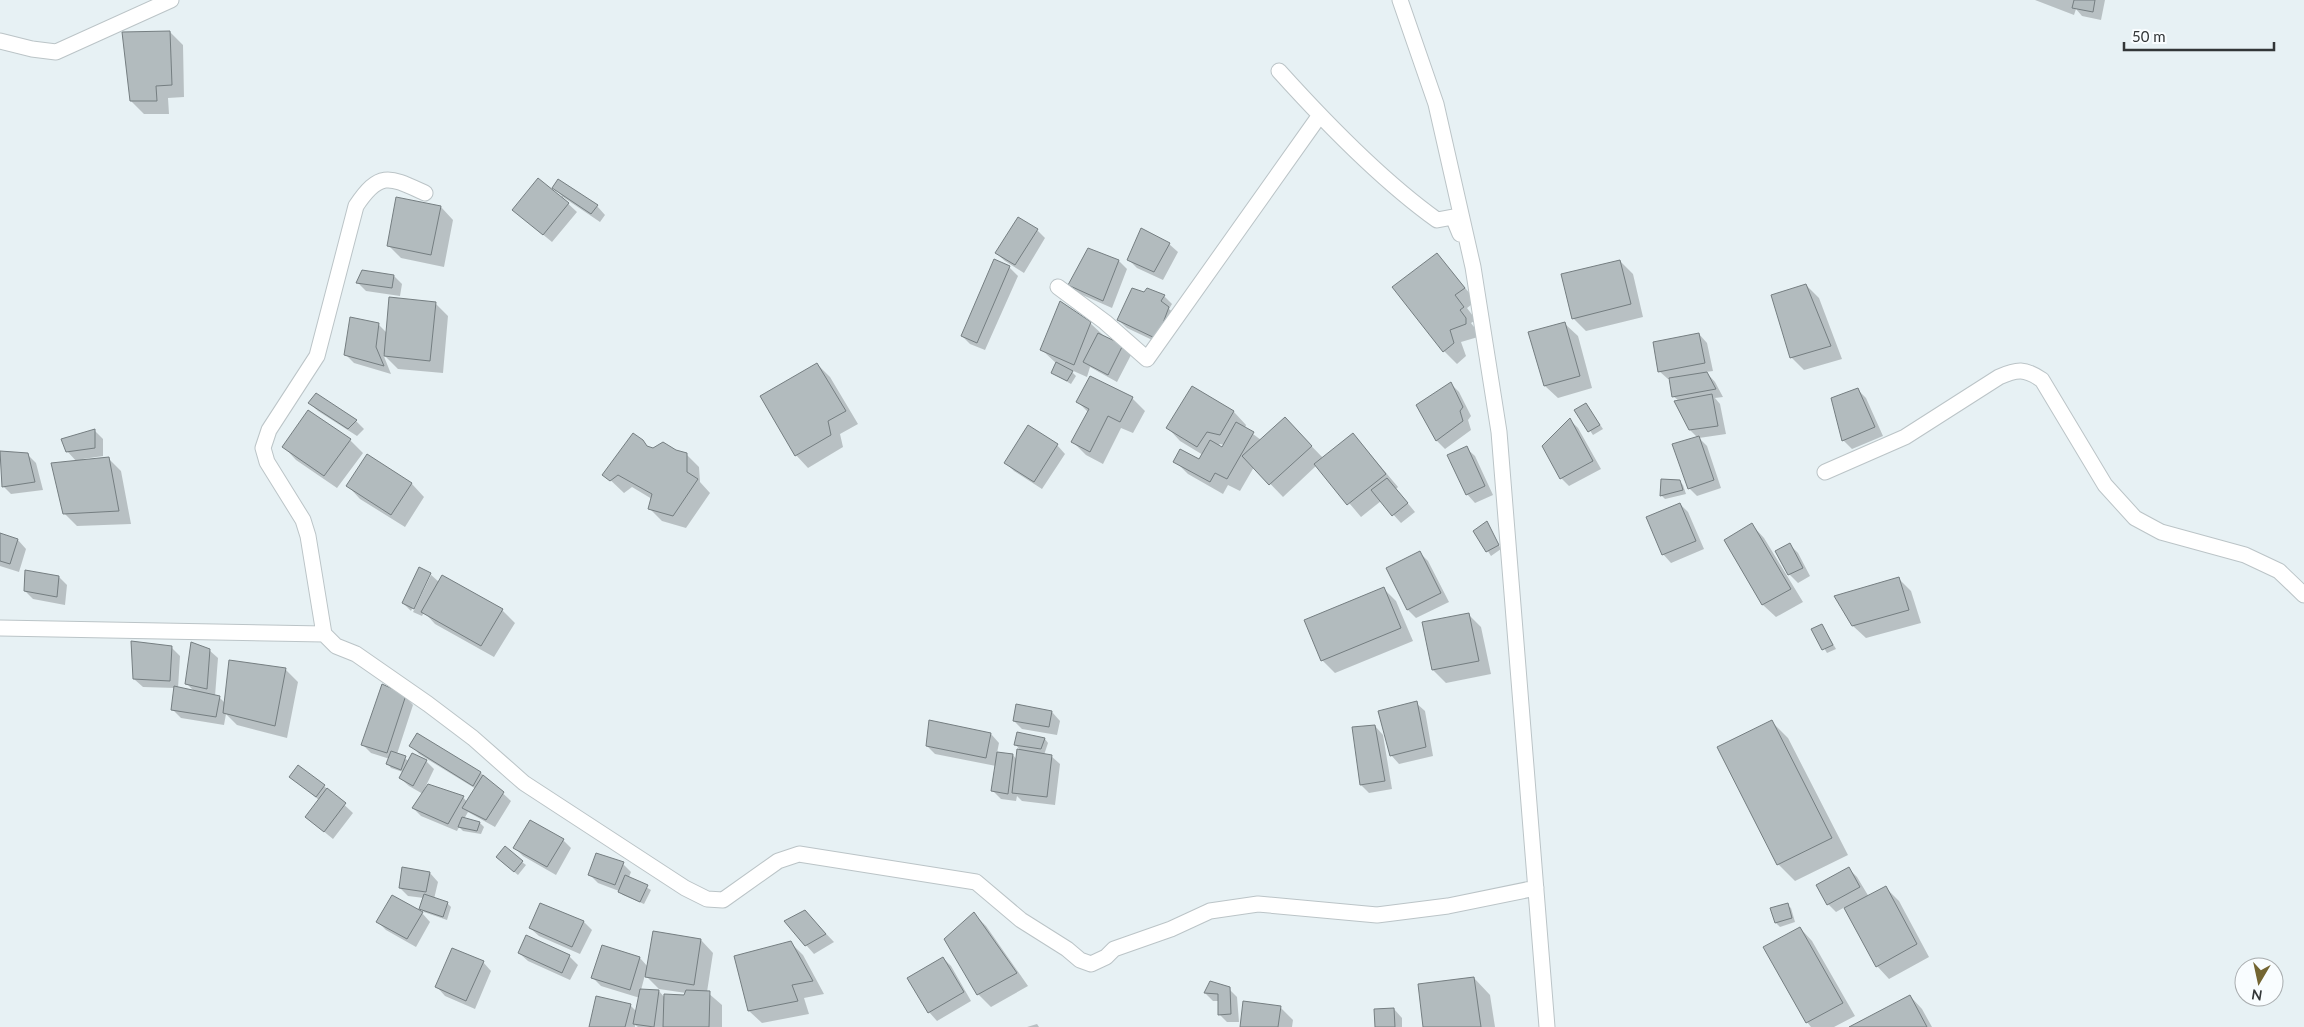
<svg xmlns="http://www.w3.org/2000/svg" width="2304" height="1027" viewBox="0 0 2304 1027" font-family="Lato,sans-serif">
  <style>
    .shadow { fill: #0003; fill-rule: evenodd }
    .building { fill: #b2bbbe; stroke: #757e81 }
    .lines { fill: none; stroke-linecap: round; stroke-linejoin: round }
    .street-casing { stroke: #bbc4c7; stroke-width: 17 }
    .street { stroke: #fff; stroke-width: 15 }
  </style>
  <rect width="100%" height="100%" fill="#e7f1f4"/>
  <!-- shadow -->
  <path class="shadow" d="M2035,0h70l-4,20 -19,-4 -6,-7 -2,6z
    M170,32l13,13 1,52 -16,1 1,16h-25l-13,-13z
    M554,188l43,18 8,9 -5,7 -37,-25 -1,1 15,14 -25,30 -39,-32 48,-12 1,-2z
    M441,207l12,13 -9,47 -43,-9 -13,-13z
    M1037,230l8,8 -21,35 -19,-12 -9,-8z
    M1169,244l9,8 -15,28 -26,-12 -9,-9z
    M1437,254l39,47 -9,7 9,12 -5,3 7,9v5l-17,5 5,14 -9,8 -13,-13z
    M1119,261l8,8 -15,39 -34,-15 -9,-8z
    M1620,261l13,13 10,43 -57,14 -13,-13z
    M1009,267l9,9 -33,74 -15,-6 -8,-8z
    M394,276l8,8 -2,12 -34,-5 -8,-8z
    M1806,285l13,13 23,61 -38,11 -13,-13z
    M1148,290l16,6 8,8 -3,5 8,7 -12,30 -38,-18 -9,-8z
    M435,303l13,13 -5,57 -45,-4 -15,-15 8,20 -37,-11 -8,-8 32,-31 9,9z
    M1090,323l13,12 19,11 9,9 -14,27 -27,-15 -3,10 -18,-8 7,7 -5,8 -19,-11 5,-9 -16,-15z
    M1565,324l13,12 14,52 -34,10 -13,-12z
    M1699,334l8,9 6,28 -7,1 9,10 8,15 -8,1 5,6 6,30 -27,4 8,8 14,42 -24,8 -8,-8 8,-51 -7,-7 -11,-29 -6,-5 -3,-17h-2l-9,-8z
    M817,364l13,13 28,47 -18,10 3,13 -35,21 -12,-13z
    M1451,384l8,8 12,24 -3,4 3,10 -26,19 -8,-8 -19,-35z
    M1192,388l42,24 12,13 -1,3 16,12 36,-9 26,27 30,-24 45,53 -2,2 19,23 -14,11 -20,-22 -20,16 -44,-52 -34,32 -29,-30 -14,24 -12,-6 -5,9 -35,-20 -13,-13h24l4,-6 -23,-14 -12,-13zM1220,444l4,1 -2,4 -4,-3z
    M1858,390l8,8 17,38 -31,13 -9,-9z
    M1132,398l13,13 -12,22 -12,-5 -18,36 -17,-9 -13,-13 15,-30 -10,-10z
    M309,403l47,18 8,8 -7,7 -39,-25z
    M1586,404l17,25 -10,6 -17,-25z
    M1570,420l8,8 23,41 -32,17 -8,-8z
    M95,431l8,8v17l-20,3 1,2 24,-3 13,13 10,53 -54,2 -13,-13 13,-51 -10,-11z
    M350,440l13,13 -26,35 -41,-28 -12,-13z
    M642,441l7,7 37,6 13,13 1,15 10,11 -24,35 -24,-7 -13,-13 3,-9 -20,-12 -8,6 -20,-19z
    M1057,445l8,9 -23,35 -28,-18 -8,-8z
    M1466,448l9,8 18,39 -18,8 -8,-9z
    M0,452l28,3 8,8 7,27 -32,4 -8,-8z
    M368,456l44,28 12,13 -19,30 -45,-28 -12,-13z
    M1679,481l4,4 3,9 -21,5 -4,-4z
    M1680,504l8,8 16,37 -33,14 -8,-9z
    M1487,523l14,26 -10,7 -16,-25z
    M1752,525l12,13 39,64 -27,15 -13,-12 -38,-65z
    M0,535l18,5 8,9 -7,23 -19,-6z
    M1790,545l8,8 12,23 -12,7 -8,-8 -13,-23z
    M1420,553l8,8 21,41 -33,16 -8,-8 -21,-41z
    M420,568l10,6 9,8 4,-6 59,34 13,13 -21,34 -59,-33 -11,-12 -2,4 -9,-4 18,-37h-3l-17,36 -8,-8z
    M59,577l8,8 -2,20 -32,-6 -8,-8z
    M1899,579l12,12 10,32 -55,15 -13,-12z
    M1384,589l12,12 17,40 -78,32 -13,-13z
    M1468,614l13,13 10,47 -45,9 -13,-13 -9,-47z
    M1822,625l14,24 -9,4 -14,-23z
    M171,647l9,9 -2,32 17,4 -8,-8 22,-34 9,8 -3,38 4,1 6,6 61,-33 12,12 -11,56 -50,-13 -11,-11 -2,11 -43,-7 -8,-8 2,-22 -32,-1 -9,-8z
    M405,696l8,9 -16,49 12,7h17l8,8 -10,21 39,7 4,5 9,-13 -57,-35 -8,-9 7,-11 63,39 30,28 -16,26 -27,-15 -4,7 16,4 4,4 -3,7 -18,-3 -4,-4 -2,4 -36,-15 -8,-8 10,-14 -14,-8 -9,-8 3,-6 -12,-4 -3,-4 2,-5 -19,-6 -8,-8z
    M1416,703l9,8 8,45 -34,8 -8,-9z
    M1017,706l35,6 8,9 -3,14 -35,-6 -8,-8z
    M1771,721l17,17 60,117 -53,26 -17,-17z
    M1375,726l8,9 9,54 -23,4 -8,-8 -7,-57z
    M991,734l8,9 -2,10 16,2 4,5 4,-9 -6,-7 30,-5 3,4 -4,12 7,1 9,8 -5,41 -33,-4 -5,-5 -1,5 -15,-2 -8,-8 3,-25 -61,-12 -8,-8z
    M291,777l33,9 29,27 -20,26 -27,-22 13,-17z
    M563,840l8,8 -15,27 -33,-19 -8,-8z
    M501,861l21,1 4,3 -8,10z
    M623,864l8,8 -2,5 22,13 -7,14 -21,-9 -4,-4 -21,-8 -8,-8z
    M1849,869l8,8 12,20 17,-9 13,13 30,56 -40,22 -12,-13 -32,-59 -9,5 -8,-8z
    M430,873l8,9 -4,17 13,4 4,4 -4,13 -23,-8 -4,-4 4,-10 -16,-2 -8,-8z
    M1787,905l4,3 4,14 -15,5 -4,-4z
    M422,913l8,9 -14,25 -30,-17 -9,-9z
    M974,914l12,12 42,60 -37,21 -13,-13z
    M813,920l21,22 -20,12 -29,-33z
    M584,922l8,8 -12,24 -41,-18 -9,-8z
    M1800,928l12,13 43,75 -21,11h-23l-4,-5z
    M701,940l12,13 -6,39 15,13v22h-84l-3,-2v2h-44l39,-22 7,7 3,-14 -39,-12 -8,-8 47,-20 8,9zM645,975l14,14 27,4 -1,4 -20,1 -6,-7 -18,-1z
    M790,942l13,13 21,39 -20,4 5,16 -47,9 -13,-12z
    M519,953l50,3 9,9 -8,15 -42,-19z
    M943,958l8,8 20,35 -34,20 -8,-9z
    M483,962l8,9 -16,38 -30,-13 -8,-9z
    M1474,978l16,17 5,32h-70z
    M1210,982l19,7 8,8 2,25h-12l-8,-8v-13h-6l-8,-8z
    M1910,996l12,13 10,18h-80z
    M1280,1007l13,13 -1,7h-51z
    M1394,1009l8,9v9h-26z
    M1037,1024l2,3h-12z"/>
  <!-- building -->
  <path class="building" d="M2074,0h21l-2,12 -21,-4z
    M170,31l2,54 -16,1 1,15h-27l-8,-69z
    M538,178l31,25 -26,32 -31,-25z
    M558,179l40,26 -7,9 -39,-26z
    M396,197l45,9 -10,49 -44,-9z
    M1018,217l20,12 -23,36 -20,-12z
    M1141,228l29,15 -16,29 -27,-12z
    M1088,248l31,12 -16,41 -35,-16z
    M1437,253l28,35 -10,7 9,12 -4,3 6,8v6l-16,6 4,13 -11,9 -51,-65z
    M994,259l16,7 -33,77 -16,-7z
    M1620,260l11,44 -59,15 -11,-45z
    M362,270l32,5 -2,13 -36,-5z
    M1806,284l25,62 -41,12 -19,-63z
    M1132,288l12,4 3,-4 18,7 -4,6 8,6 -12,32 -40,-19z
    M389,297l47,5 -6,59 -46,-5z
    M1060,301l31,21 -17,43 -34,-15z
    M350,317l29,6 -3,24 8,19 -40,-11z
    M1565,322l15,54 -36,10 -16,-54z
    M1098,333l25,12 -15,30 -25,-13z
    M1699,333l6,30 -47,9 -5,-30z
    M1056,362l17,9 -6,10 -16,-8z
    M817,363l29,48 -18,10 3,14 -36,21 -35,-60z
    M1707,372l9,17 -44,8 -3,-19z
    M1090,376l43,21 -13,25 -12,-6 -18,36 -19,-10 18,-33 -13,-7z
    M1451,382l12,25 -3,4 3,10 -27,20 -20,-36z
    M1192,386l42,25 -14,24 -13,-3 -10,15 -31,-19z
    M1858,388l17,39 -33,14 -11,-43z
    M316,393l41,27 -9,9 -40,-26z
    M1712,394l6,32 -29,4 -15,-29z
    M1586,403l14,22 -12,7 -14,-22z
    M308,410l43,29 -27,37 -42,-29z
    M1285,417l27,29 -43,39 -27,-29z
    M1570,418l23,43 -33,18 -18,-33z
    M1236,422l18,10 -27,47 -12,-6 -5,9 -37,-20 7,-13 19,10 11,-19 12,7z
    M1028,425l30,19 -24,38 -30,-19z
    M95,429v19l-29,4 -5,-13z
    M633,433l10,7 4,6 6,2 10,-6 13,8 11,3v19l11,7 -25,37 -25,-7 4,-15 -34,-19 -8,6 -8,-6z
    M1353,433l33,41 -39,31 -33,-41z
    M1699,436l15,44 -26,9 -16,-45z
    M1467,446l18,40 -19,9 -19,-40z
    M0,451l28,2 7,29 -33,5z
    M367,454l45,29 -21,32 -45,-29z
    M109,457l10,54 -56,3 -12,-51z
    M1387,478l21,25 -16,13 -21,-26z
    M1661,479l19,1 3,10 -23,6z
    M1680,503l16,38 -34,14 -16,-38z
    M1487,521l12,24 -13,7 -13,-21z
    M1752,523l39,66 -29,16 -38,-65z
    M0,533l18,6 -8,25 -10,-3z
    M1790,543l13,25 -15,7 -13,-24z
    M1420,551l21,42 -34,17 -21,-42z
    M419,567l12,6 -17,36 -12,-6z
    M25,570l34,6 -2,21 -33,-6z
    M442,575l61,34 -22,37 -60,-34z
    M1899,577l10,33 -57,16 -18,-30z
    M1384,587l17,41 -80,33 -17,-41z
    M1469,613l10,48 -47,9 -10,-48z
    M1822,624l11,21 -11,5 -11,-21z
    M131,641l41,5 -2,35 -37,-2z
    M191,642l19,7 -3,40 -22,-5z
    M229,660l57,8 -11,58 -52,-13z
    M382,684l24,11 -19,58 -26,-8z
    M174,686l46,10 -4,21 -45,-7z
    M1417,701l9,46 -36,9 -12,-45z
    M1016,704l36,7 -3,16 -36,-6z
    M929,720l62,13 -5,25 -60,-12z
    M1772,720l60,118 -55,27 -60,-118z
    M1375,725l10,56 -25,4 -8,-58z
    M1017,732l28,6 -4,11 -27,-4z
    M417,733l64,39 -8,14 -64,-40z
    M1017,749l35,6 -5,42 -35,-4z
    M391,751l15,5 -5,14 -15,-6z
    M997,752l16,2 -5,40 -17,-3z
    M412,753l15,7 -14,26 -14,-8z
    M298,765l27,20 -9,12 -27,-20z
    M483,775l21,17 -18,28 -24,-12z
    M428,784l36,12 -16,28 -36,-16z
    M327,788l19,15 -22,29 -19,-15z
    M462,817l18,5 -3,9 -19,-4z
    M530,820l34,19 -17,28 -34,-19z
    M505,846l18,15 -9,11 -18,-15z
    M596,853l28,9 -9,23 -27,-10z
    M402,867l28,5 -4,20 -27,-4z
    M1849,867l11,20 -33,18 -11,-20z
    M625,875l23,10 -8,17 -22,-10z
    M1886,886l31,58 -41,23 -32,-59z
    M424,894l24,8 -5,15 -24,-8z
    M392,895l31,17 -16,27 -31,-17z
    M540,903l44,18 -12,26 -43,-19z
    M1788,903l4,15 -17,5 -5,-15z
    M805,910l21,24 -21,12 -21,-25z
    M974,912l43,61 -40,22 -33,-56z
    M1800,927l43,76 -37,20 -43,-76z
    M653,931l48,8 -7,46 -49,-8z
    M526,935l44,20 -8,18 -44,-20z
    M791,941l22,40 -21,4 6,16 -50,10 -14,-55z
    M602,945l38,12 -10,33 -39,-12z
    M452,948l32,13 -18,40 -31,-14z
    M943,957l21,35 -36,21 -21,-35z
    M1474,977l7,50h-58l-5,-43z
    M1210,981l20,6 1,27 -13,1v-21l-14,-1z
    M640,989l19,1 -5,37 -21,-3z
    M686,990l24,1 -1,36h-46l1,-33 20,1z
    M1910,995l17,32h-78z
    M596,996l35,8 -6,23h-36z
    M1243,1001l38,5 -3,21h-38z
    M1394,1008l1,19h-20l-1,-18z"/>
  <g class="lines">
    <defs>
      <path id="street" d="M1400,0l36,104 37,163 26,165 48,595
        M0,41l32,8 24,3 115,-52
        M1279,71c46,51 102,109 158,149l16,-3 7,17
        M425,193c-35,-16 -45,-23 -69,13l-39,150 -48,74 -6,18 4,14 36,58 5,16 16,98 12,12 20,8 72,50 45,34 51,45 161,105 22,11 16,1 55,-39 21,-7 177,28 45,38 46,29 13,11 11,4 15,-7 8,-8 57,-20 39,-18 48,-7 119,11 71,-9 88,-18
        M1058,287l47,35 42,37 173,-244
        M1825,472l80,-35 94,-60c18,-8 26,-9 43,3l63,105 30,33 26,14 84,23 34,16 25,24
        M0,628l324,6"/>
    </defs>
    <!-- street casing -->
    <use href="#street" class="street-casing"/>
    <!-- street -->
    <use href="#street" class="street"/>
  </g>
  <!-- north arrow -->
  <g transform="translate(2259 982) rotate(189)"><circle r="24" fill="#f9fdff" stroke="#a9adaf"/>
  <path d="M0-4L9 19L0 12L-9 19Z" fill="#736532"/>
  <text y="-8" font-size="14" font-weight="bold" text-anchor="middle" fill="#323637">N</text>
  </g>
  <!-- scale -->
  <path d="M2124 42v8h150v-8" fill="none" stroke="#323637" stroke-width="2.5"/>
  <text x="2132" y="42" font-size="15" fill="#323637" stroke="#f9fdff" stroke-width="4" paint-order="stroke">50 m</text>
</svg>
